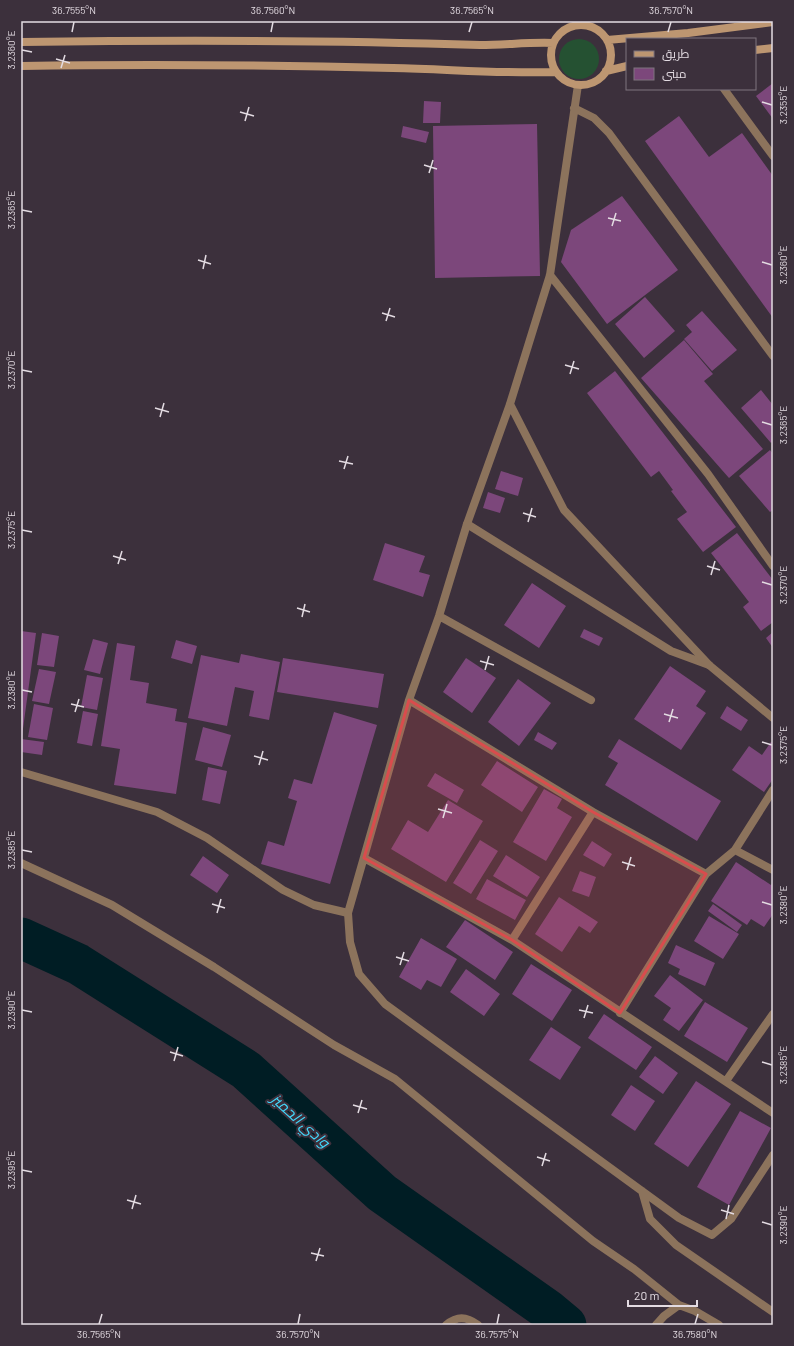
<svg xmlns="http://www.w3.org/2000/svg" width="794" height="1346" viewBox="0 0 794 1346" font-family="Barlow,Cairo,sans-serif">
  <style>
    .green { fill: #255132 }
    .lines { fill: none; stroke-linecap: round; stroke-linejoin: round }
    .river { stroke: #001d24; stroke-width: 41 }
    .building { fill: #7c477b }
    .service { stroke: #8c735c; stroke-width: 8 }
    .minor { stroke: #8c735c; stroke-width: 8 }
    .secondary { stroke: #bd9671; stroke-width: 8 }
    .marked { fill: #d94c4d; fill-opacity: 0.2; stroke: #d94c4d; stroke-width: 3; stroke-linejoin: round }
    .ticks { fill: none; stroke: #e3dbe2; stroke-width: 1.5 }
    .labels { text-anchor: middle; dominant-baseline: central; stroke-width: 4; stroke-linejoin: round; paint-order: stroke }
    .water-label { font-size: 15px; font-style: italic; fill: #42dafd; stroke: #3c303c }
    .neatline { fill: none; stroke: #e3dbe2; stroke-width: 1.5 }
    .ticks-label { font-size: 10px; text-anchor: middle; fill: #e3dbe2 }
  </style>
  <rect width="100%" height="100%" fill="#3c303c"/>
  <!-- green -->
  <path class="green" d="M559 59a20 20 0 1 1 40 0a20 20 0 1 1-40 0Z"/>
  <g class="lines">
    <!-- river -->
    <path class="river" d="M21,938l57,26 168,106 136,123 166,117 18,15"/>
  </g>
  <!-- building -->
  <path class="building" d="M773,83v36l-17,-23z
    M424,101l17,1 -1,21h-17z
    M679,116l30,41 33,-24 31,43v142l-128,-177z
    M537,124l3,152 -105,2 -2,-152z
    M403,126l26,6 -3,11 -25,-6z
    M622,196l56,74 -71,54 -46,-62 10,-32z
    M645,297l30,34 -31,27 -29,-34z
    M702,311l35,39 -25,21 -28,-32 8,-7 -6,-7z
    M684,340l29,34 -9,7 59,68 -34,29 -88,-100z
    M615,371l121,156 -33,25 -26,-33 10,-7 -16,-21 2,-1 -14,-19 -8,6 -64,-84z
    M761,390l12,15v36l-2,2 -30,-35z
    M770,450l3,4v56l-3,2 -31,-36z
    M501,471l22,7 -5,18 -23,-7z
    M488,492l17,6 -5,15 -17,-5z
    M737,533l36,47v42l-12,9 -18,-24 6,-5 -38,-49z
    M385,543l40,13 -6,16 11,3 -7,22 -50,-17z
    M532,583l34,23 -27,42 -35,-23z
    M584,629l19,9 -4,8 -19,-9z
    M21,631l15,2 -14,103h-1z
    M773,632v16l-7,-10z
    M42,633l17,3 -5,31 -17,-2z
    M93,639l15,4 -8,31 -16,-4z
    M176,640l21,6 -5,18 -21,-6z
    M117,643l18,3 -5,34 19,3 -3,20 31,6 -2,12 12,2 -11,71 -62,-9 6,-36 -19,-3z
    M241,654l39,8 -11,58 -20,-4 5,-25 -19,-4 -8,39 -39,-8 13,-63 38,8z
    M283,658l101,16 -6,34 -101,-16z
    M466,658l30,20 -24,35 -29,-21z
    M670,666l36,25 -10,15 10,7 -25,37 -47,-31z
    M39,669l17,3 -7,32 -17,-3z
    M87,675l16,3 -6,32 -16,-3z
    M518,679l33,24 -32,43 -31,-24z
    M34,704l19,4 -6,32 -19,-3z
    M727,706l21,14 -7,11 -21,-13z
    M83,711l15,3 -6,32 -15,-3z
    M334,712l43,13 -47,159 -69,-20 7,-23 16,5 13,-45 -9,-3 6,-19 18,5z
    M203,727l28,8 -9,32 -27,-7z
    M538,732l19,11 -5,7 -18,-10z
    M21,739l23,3 -2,13 -21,-3z
    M619,739l102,62 -24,40 -92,-56 13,-22 -10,-6z
    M771,742l2,1v36l-9,13 -32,-22 17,-24 13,9z
    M497,761l41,26 -16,25 -41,-27z
    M208,767l19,4 -7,33 -18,-4z
    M435,773l29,17 -7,13 -30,-17z
    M544,789l18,10 -5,9 15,9 -26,44 -33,-19z
    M448,800l35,21 -37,61 -55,-33 17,-29 20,12z
    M480,840l18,11 -27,43 -18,-11z
    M592,841l20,13 -8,13 -21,-12z
    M506,855l34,22 -13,20 -34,-21z
    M203,856l26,19 -12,18 -27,-18z
    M736,862l35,23 2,-3v32l-9,13 -13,-8 -4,6 -36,-24z
    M580,871l16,6 -7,20 -17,-6z
    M487,879l39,21 -11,20 -39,-21z
    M559,897l39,25 -8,11 -11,-7 -17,26 -27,-18z
    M713,904l29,21 -5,7 -29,-21z
    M709,916l30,18 -16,25 -29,-18z
    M465,920l48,32 -18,28 -49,-33z
    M421,938l36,21 -16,28 -14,-7 -6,10 -22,-13z
    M676,945l39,18 -10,23 -27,-12 2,-5 -12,-6z
    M531,964l41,26 -20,31 -40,-27z
    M466,969l34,25 -16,22 -34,-24z
    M670,975l33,25 -24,31 -16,-11 8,-12 -17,-12z
    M705,1002l43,26 -21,34 -43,-26z
    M604,1014l48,33 -16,23 -48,-32z
    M551,1027l30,20 -21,33 -31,-20z
    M655,1056l23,17 -15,21 -24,-17z
    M696,1081l35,23 -43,63 -34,-23z
    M631,1085l24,16 -20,30 -24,-16z
    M740,1111l31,17 -42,77 -32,-18z"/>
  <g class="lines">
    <!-- service -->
    <path class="service" d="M467,524l204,127 38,14
      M21,772l136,40 50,26 76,52 31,15 34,8"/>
    <!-- minor -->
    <path class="minor" d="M578,85l-28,190 -40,129 -43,120 -28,92 -30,84 -61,213 2,29 9,32 26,30 294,214 33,17 19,-16 42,-64
      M724,89l49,67
      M574,108l20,10 15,15 164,223
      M550,275l158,199 65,92
      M510,404l54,106 145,155 64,53
      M439,616l152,84
      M409,700l184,112 113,62
      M735,850l38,20
      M364,858l148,82 261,173
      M21,863l91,42 102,62 120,78 61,34 198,162 41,28 45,36
      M512,940l81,-128
      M620,1013l86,-139 29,-24 38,-60
      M726,1081l47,-67
      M642,1191l8,28 26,26 97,67
      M446,1325c11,-9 20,-9 32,0
      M656,1325l8,-9 15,-11 16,6 24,14"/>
    <!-- secondary -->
    <path class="secondary" d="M551 55a30 30 0 1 1 60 0a30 30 0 1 1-60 0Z
      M607,40l81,-7 85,-11
      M21,42c153,-2 306,-2 459,3 25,0 49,-3 73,-2
      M755,50l18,-2
      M21,66c124,-2 248,-1 372,2 54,1 109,6 163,4
      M606,71l21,-5"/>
  </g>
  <!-- marked area -->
  <path class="marked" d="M409,700l184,112 113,62 -86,139 -108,-73 -148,-82z"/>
  <!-- ticks -->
  <path class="ticks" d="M72,32l2,-10M271,32l2,-10M469,32l3,-10M668,32l3,-10M22,50l10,2M56,59l14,4M61,68l4,-13M762,102l10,3M240,112l14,4M245,121l4,-14M424,165l13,4M429,173l4,-13M22,210l10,2M608,218l13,3M612,226l4,-13M198,260l13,4M762,262l10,3M203,269l3,-14M382,313l13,4M386,321l4,-13M565,365l14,4M22,370l10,2M570,374l4,-13M155,408l14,4M160,417l4,-14M762,422l10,3M339,461l14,3M344,469l4,-13M523,513l13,4M528,522l4,-14M22,530l10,2M113,556l13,4M118,564l4,-13M707,566l13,4M711,575l4,-14M762,582l10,3M297,608l13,4M302,617l3,-13M480,661l14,4M485,670l4,-14M22,690l10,2M71,704l13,3M75,712l4,-13M664,714l14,4M669,722l4,-13M762,742l10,3M254,756l14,4M259,765l4,-14M438,809l14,4M443,818l4,-14M22,850l10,2M622,862l13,4M627,870l4,-13M762,902l10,3M212,904l13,4M217,913l4,-14M396,957l13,4M400,965l4,-13M22,1010l10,2M579,1010l14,3M584,1018l4,-13M170,1052l13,4M174,1061l4,-14M762,1062l10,3M353,1105l14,4M358,1113l4,-13M537,1157l13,4M542,1166l4,-13M22,1170l10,2M127,1200l14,4M132,1209l4,-14M721,1210l13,4M726,1219l3,-14M762,1222l10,3M311,1253l13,3M316,1261l4,-13M99,1324l3,-10M298,1324l2,-10M497,1324l2,-10M695,1324l3,-10"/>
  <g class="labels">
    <!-- water labels -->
    <g class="water-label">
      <text transform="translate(301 1120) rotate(42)">وادي الحميز</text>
    </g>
  </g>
  <!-- border -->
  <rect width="794" height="1346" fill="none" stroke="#3c303c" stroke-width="44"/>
  <!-- legend -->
  <rect x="626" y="38" width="130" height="52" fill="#3c303c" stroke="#7f747e"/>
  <rect x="634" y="51" width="20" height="6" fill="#bd9671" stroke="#7f747e"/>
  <text x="662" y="58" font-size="12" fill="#e3dbe2">طريق</text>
  <rect x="634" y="68" width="20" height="12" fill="#7c477b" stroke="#7f747e"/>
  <text x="662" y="78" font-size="12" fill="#e3dbe2">مبنى</text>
  <!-- scale -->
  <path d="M628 1300v6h69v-6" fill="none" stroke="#e3dbe2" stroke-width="2"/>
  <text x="634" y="1300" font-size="12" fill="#e3dbe2" stroke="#3c303c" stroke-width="3" paint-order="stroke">20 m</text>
  <rect x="22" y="22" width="750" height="1302" class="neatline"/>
  <g class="ticks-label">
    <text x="74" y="14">36.7555°N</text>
    <text x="273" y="14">36.7560°N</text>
    <text x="472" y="14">36.7565°N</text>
    <text x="671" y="14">36.7570°N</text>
    <text transform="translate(11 50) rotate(-90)" y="4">3.2360°E</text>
    <text transform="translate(783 105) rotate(-90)" y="4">3.2355°E</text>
    <text transform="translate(11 210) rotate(-90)" y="4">3.2365°E</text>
    <text transform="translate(783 265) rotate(-90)" y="4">3.2360°E</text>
    <text transform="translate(11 370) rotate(-90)" y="4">3.2370°E</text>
    <text transform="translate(783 425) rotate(-90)" y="4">3.2365°E</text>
    <text transform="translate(11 530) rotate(-90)" y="4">3.2375°E</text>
    <text transform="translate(783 585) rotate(-90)" y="4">3.2370°E</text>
    <text transform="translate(11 690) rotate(-90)" y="4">3.2380°E</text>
    <text transform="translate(783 745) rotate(-90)" y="4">3.2375°E</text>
    <text transform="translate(11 850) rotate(-90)" y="4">3.2385°E</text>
    <text transform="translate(783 905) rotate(-90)" y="4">3.2380°E</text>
    <text transform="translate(11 1010) rotate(-90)" y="4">3.2390°E</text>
    <text transform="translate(783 1065) rotate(-90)" y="4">3.2385°E</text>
    <text transform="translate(11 1170) rotate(-90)" y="4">3.2395°E</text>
    <text transform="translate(783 1225) rotate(-90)" y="4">3.2390°E</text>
    <text x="99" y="1338">36.7565°N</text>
    <text x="298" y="1338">36.7570°N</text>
    <text x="497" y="1338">36.7575°N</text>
    <text x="695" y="1338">36.7580°N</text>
  </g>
</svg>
